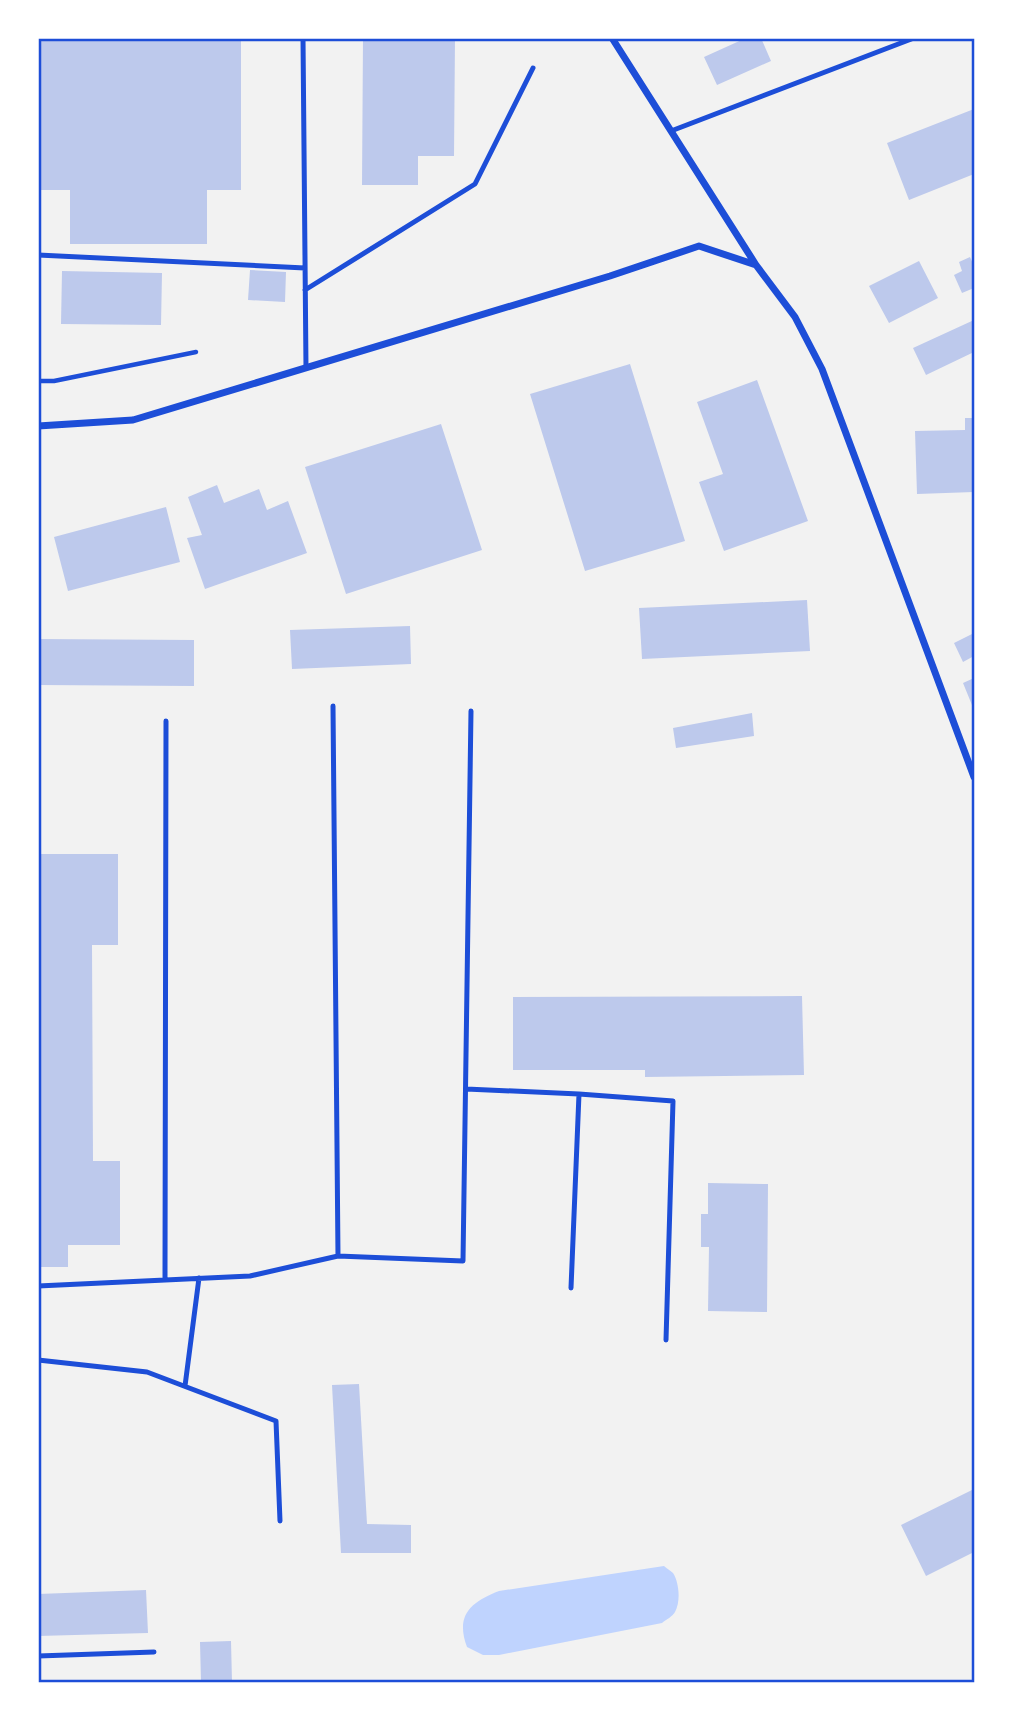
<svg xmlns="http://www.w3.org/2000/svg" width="1013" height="1721" viewBox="0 0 1013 1721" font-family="'Asap Condensed',sans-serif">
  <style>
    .water { fill: #bfd3fe }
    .building { fill: #bdc9ec }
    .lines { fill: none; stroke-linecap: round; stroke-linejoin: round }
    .path { stroke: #1d4ed8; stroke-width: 4.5 }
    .service { stroke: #1d4ed8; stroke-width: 5 }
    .minor { stroke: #1d4ed8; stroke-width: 7 }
    .neatline { fill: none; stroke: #1d4ed8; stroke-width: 2.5 }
  </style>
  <rect width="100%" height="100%" fill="#f2f2f2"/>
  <!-- water -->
  <path class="water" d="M664,1566c1,1 7,5 9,7 6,9 8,28 2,39 -3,5 -8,7 -13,11l-163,32h-16l-16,-8c-12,-32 4,-45 32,-56z"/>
  <!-- building -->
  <path class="building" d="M38,38h203v152h-34v54h-137v-54h-32z
    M363,38h92l-1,118h-36v29h-56z
    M746,38h15l10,23 -54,24 -13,-28z
    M974,109v65l-65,26 -22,-57z
    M970,257l4,9v22l-12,5 -8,-18 8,-4 -3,-9z
    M919,261l19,37 -49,25 -20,-37z
    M250,270l36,2 -1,30 -37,-2z
    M62,271l100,2 -1,52 -100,-1z
    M974,320v32l-48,23 -13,-27z
    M630,364l55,177 -100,30 -55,-177z
    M757,380l51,141 -84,30 -25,-69 24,-8 -26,-72z
    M965,418h9v74l-57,2 -2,-63 50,-1z
    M441,424l41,126 -136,44 -41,-127z
    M217,485l7,18 35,-14 8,21 21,-9 19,52 -102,36 -18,-51 15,-3 -14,-38z
    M166,507l14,55 -112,29 -14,-54z
    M807,600l3,51 -168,8 -3,-51z
    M410,626l1,38 -119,5 -2,-39z
    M974,633v23l-11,6 -9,-19z
    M38,639l156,1v46l-156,-1z
    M974,678v32l-11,-27z
    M752,713l2,23 -78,12 -3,-20z
    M38,854h80v91h-26l1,216h27v84h-52v22h-30z
    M802,996l2,79 -159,2v-7h-132v-73z
    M708,1183l60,1 -1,128 -59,-1 1,-64h-8v-33h7z
    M359,1384l8,140 44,1v28h-70l-9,-168z
    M974,1489v63l-48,24 -25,-51z
    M146,1590l2,43 -110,3v-42z
    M231,1641l1,41h-31l-1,-40z"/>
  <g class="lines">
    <!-- path -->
    <path class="path" d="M38,381h16l142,-29"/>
    <!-- service -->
    <path class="service" d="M303,38l3,330
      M671,131l243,-93
      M38,255l267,13
      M305,290l170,-106 58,-116
      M466,1089l113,5 94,7 -7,239
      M338,1256l125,5 8,-550
      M165,1280l1,-559
      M38,1286l212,-10 88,-20 -5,-550
      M571,1288l8,-194
      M38,1360l109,12 129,49 4,100
      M185,1386l14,-108
      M38,1656l116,-4"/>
    <!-- minor -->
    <path class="minor" d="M612,38l144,227 39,52 27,52 152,408
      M38,426l95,-6 477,-144 89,-30 57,19"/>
  </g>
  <!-- border -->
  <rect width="1013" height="1721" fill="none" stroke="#ffffff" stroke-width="80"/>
  <rect x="40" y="40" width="933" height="1641" class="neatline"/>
</svg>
